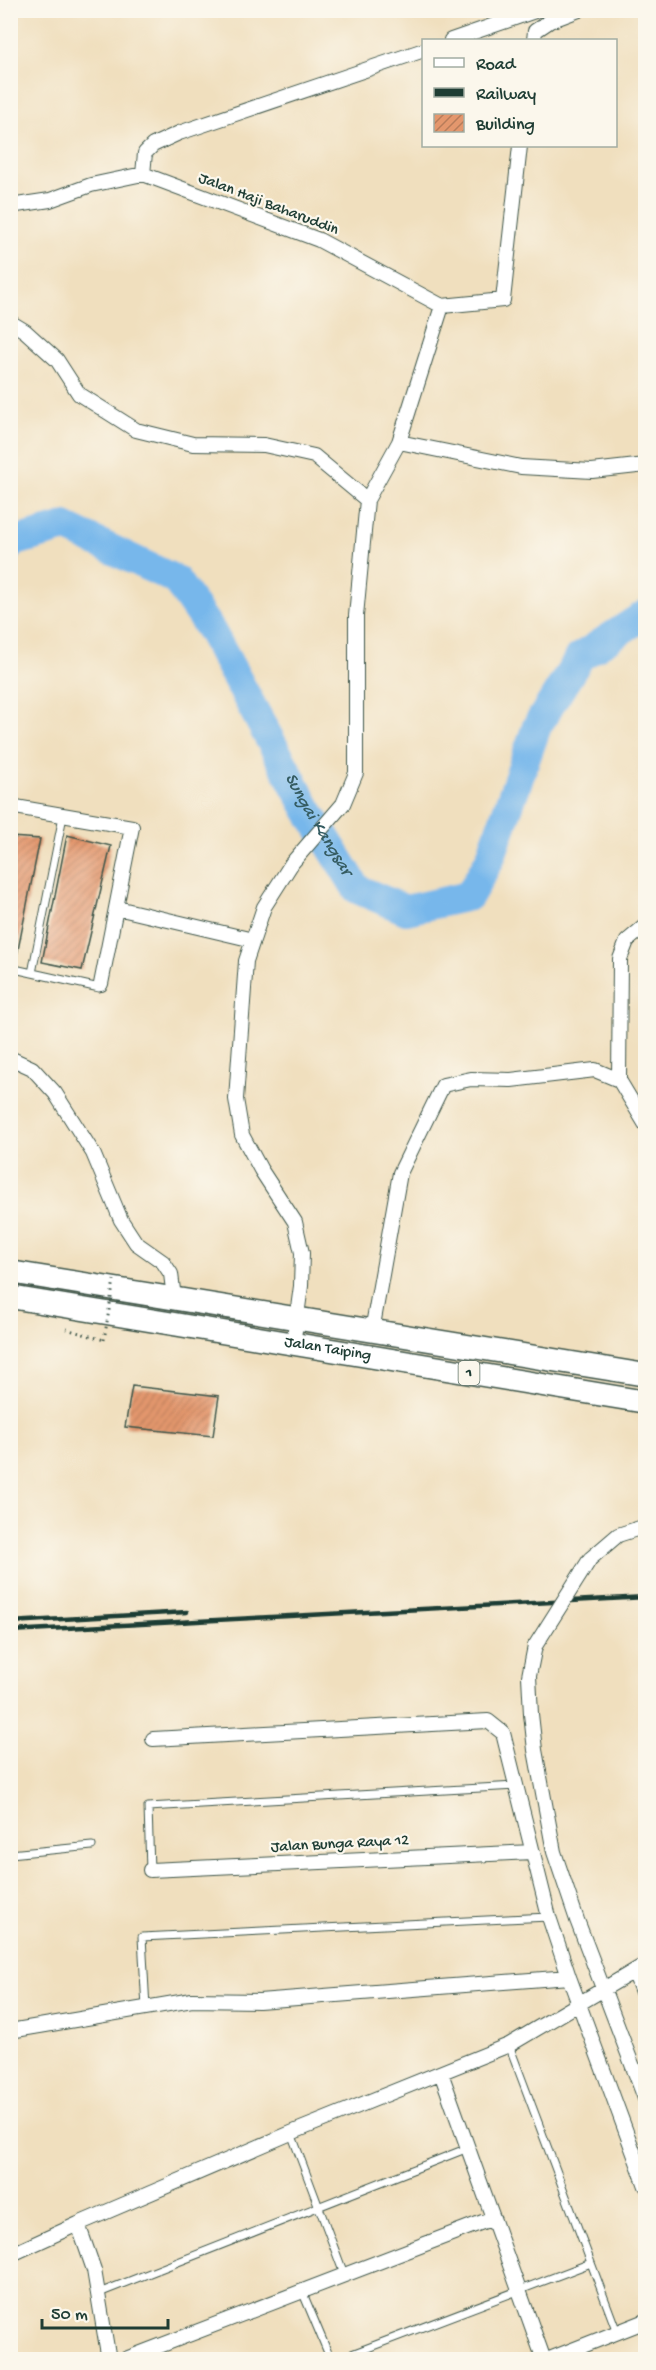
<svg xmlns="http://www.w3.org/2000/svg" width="656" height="2370" viewBox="0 0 656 2370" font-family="'Gochi Hand',sans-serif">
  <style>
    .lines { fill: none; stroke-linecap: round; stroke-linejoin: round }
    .river { stroke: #77b7eb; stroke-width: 30 }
    .building { fill: url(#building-hatch) }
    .service-casing { stroke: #3e5549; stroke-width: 9 }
    .minor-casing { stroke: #3e5549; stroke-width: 16 }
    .trunk-casing { stroke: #3e5549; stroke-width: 25 }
    .path { stroke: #3e5549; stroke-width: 3; stroke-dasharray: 1.5 4.5; stroke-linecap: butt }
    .service { stroke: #fff; stroke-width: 7 }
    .minor { stroke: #fff; stroke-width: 14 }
    .trunk { stroke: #fff; stroke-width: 22 }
    .rail { stroke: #1f3d34; stroke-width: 4.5 }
    .minor-bridge-casing { stroke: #3e5549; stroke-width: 16; stroke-linecap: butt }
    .path-bridge { stroke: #3e5549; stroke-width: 3; stroke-dasharray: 1.5 4.5; stroke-linecap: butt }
    .minor-bridge { stroke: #fff; stroke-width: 14 }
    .labels { text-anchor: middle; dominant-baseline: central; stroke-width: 4.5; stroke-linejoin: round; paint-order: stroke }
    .shield { fill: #fbf7ec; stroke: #61756b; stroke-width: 1.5 }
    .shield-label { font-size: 15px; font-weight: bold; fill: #1f3d34 }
    .street-label { font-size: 16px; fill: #1f3d34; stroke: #fbf7ec }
    .water-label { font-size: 18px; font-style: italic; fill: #355c62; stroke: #fbf7ec }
  </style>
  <defs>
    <pattern id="building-hatch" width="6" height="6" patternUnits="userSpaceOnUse" patternTransform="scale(1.5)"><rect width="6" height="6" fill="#e4976d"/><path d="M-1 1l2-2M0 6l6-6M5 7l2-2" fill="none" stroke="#b87c5a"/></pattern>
  </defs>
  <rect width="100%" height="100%" fill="#fbf7ec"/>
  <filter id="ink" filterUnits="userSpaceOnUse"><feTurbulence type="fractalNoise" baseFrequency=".0167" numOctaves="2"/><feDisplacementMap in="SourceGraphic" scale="12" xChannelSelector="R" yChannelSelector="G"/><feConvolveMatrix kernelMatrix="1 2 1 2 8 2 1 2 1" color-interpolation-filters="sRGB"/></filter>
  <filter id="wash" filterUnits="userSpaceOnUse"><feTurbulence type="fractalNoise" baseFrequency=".008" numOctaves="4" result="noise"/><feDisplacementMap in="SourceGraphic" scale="24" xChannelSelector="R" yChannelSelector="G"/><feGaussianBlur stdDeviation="1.35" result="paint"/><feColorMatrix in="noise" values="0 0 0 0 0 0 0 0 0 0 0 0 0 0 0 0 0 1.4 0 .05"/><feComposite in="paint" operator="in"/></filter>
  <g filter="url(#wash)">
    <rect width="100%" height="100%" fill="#f0dfbe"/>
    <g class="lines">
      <!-- river -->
      <path class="river" id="s1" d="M10,546l6,-5 49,-14 111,53 35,51 96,177 50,81 49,21 63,-14 21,-37 47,-133 43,-69 66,-43"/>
    </g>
    <g id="blocks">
      <!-- building -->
      <path class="building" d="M67,835l44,11 -29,124 -40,-8z
        M10,837l30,2 -23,116 -7,-1z
        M132,1386l87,10 -6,40 -88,-9z"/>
    </g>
  </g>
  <g filter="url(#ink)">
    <use href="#blocks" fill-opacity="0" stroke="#3e5549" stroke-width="1.5"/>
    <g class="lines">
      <defs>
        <path id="service" d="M10,968l85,19 4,1 2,-4
          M32,973l31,-157
          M10,1854l82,-8
          M150,1870l-2,-63 368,-21
          M146,2008l-4,-71 407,-20
          M509,2045l108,287
          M291,2133l53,141
          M302,2291l29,69
          M99,2293l369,-145
          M336,2360l255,-97"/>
        <path id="minor" d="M451,40l87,-30
          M534,40l1,-9 15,-10 29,-11
          M143,174l176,66 123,66
          M10,206l40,-6 41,-15 52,-11 2,-21 8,-8 26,-12 245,-83
          M442,306l-43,136 122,25 71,4 54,-6
          M442,306l61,-6 17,-154
          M10,322l15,9 32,29 22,34 57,36 57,14 71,1 50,11 53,44 -11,116v157l-13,31 -51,59 -28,44 -18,54 -10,138 6,36 19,35 34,52 7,31 -1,33 -8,59
          M367,500l32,-58
          M10,806l122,21 -31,157
          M117,908l136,32
          M10,1058l22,10 23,25 38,60 28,67 15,23 27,19 8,12 3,24
          M619,1080l1,-121 7,-18 19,-16
          M372,1331l28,-158 43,-88 28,-6 40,1 84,-10 24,10 27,45
          M590,1559l28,-24 28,-9
          M535,1646l-6,30 2,38 4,36 19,102 23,68 69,181
          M153,1739l335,-18 15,12 46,184 20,60
          M150,1870l382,-18
          M634,1971l12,31
          M10,2031l182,-31 67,1 310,-24 77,209
          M441,2073l103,287
          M78,2224l16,46 15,90
          M10,2255l68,-31 213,-91 218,-88 137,-81
          M123,2360l370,-142
          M547,2360l99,-39"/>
        <g id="trunk">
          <path d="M10,1272l636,103"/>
          <path id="s2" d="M10,1297l636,105"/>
        </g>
      </defs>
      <!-- service casing -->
      <use href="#service" class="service-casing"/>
      <!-- minor casing -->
      <use href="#minor" class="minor-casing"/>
      <!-- trunk casing -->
      <use href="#trunk" class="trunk-casing"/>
      <!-- path -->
      <path class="path" d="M66,1329l38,11"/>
      <!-- service -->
      <use href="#service" class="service"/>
      <!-- minor -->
      <use href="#minor" class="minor"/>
      <!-- trunk -->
      <use href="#trunk" class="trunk"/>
      <!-- rail -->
      <path class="rail" d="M10,1622l177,-10
        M10,1631l636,-34"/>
      <defs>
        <path id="minor-bridge" d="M535,1646l55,-87"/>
      </defs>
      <!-- minor-bridge casing -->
      <use href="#minor-bridge" class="minor-bridge-casing"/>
      <!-- path-bridge -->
      <path class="path-bridge" d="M104,1340l10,-60"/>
      <!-- minor-bridge -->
      <use href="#minor-bridge" class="minor-bridge"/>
    </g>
  </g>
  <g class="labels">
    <!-- shield labels -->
    <rect class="shield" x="458.5" y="1361" width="21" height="24" rx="4.5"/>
    <g class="shield-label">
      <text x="469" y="1373">1</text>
    </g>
    <!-- street labels -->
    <g class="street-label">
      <text transform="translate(268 205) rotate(21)">Jalan Haji Baharuddin</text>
      <text stroke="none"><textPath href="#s2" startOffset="322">Jalan Taiping</textPath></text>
      <text transform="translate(340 1845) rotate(-3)">Jalan Bunga Raya 12</text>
    </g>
    <!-- water labels -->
    <g class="water-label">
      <text stroke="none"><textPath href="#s1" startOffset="465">Sungai Kangsar</textPath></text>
    </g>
  </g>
  <!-- margin -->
  <rect width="656" height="2370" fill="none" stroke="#fbf7ec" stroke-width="36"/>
  <!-- legend -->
  <rect x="422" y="39" width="195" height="108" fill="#fbf7ec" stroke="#a3ada2" stroke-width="1.5"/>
  <rect x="434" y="58" width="30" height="9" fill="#ffffff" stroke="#a3ada2" stroke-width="1.5"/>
  <text x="476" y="69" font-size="18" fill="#1f3d34">Road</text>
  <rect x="434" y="88" width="30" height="9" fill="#1f3d34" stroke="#a3ada2" stroke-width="1.5"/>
  <text x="476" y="99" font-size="18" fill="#1f3d34">Railway</text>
  <rect x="434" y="114" width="30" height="18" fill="url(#building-hatch)" stroke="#a3ada2" stroke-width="1.5"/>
  <text x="476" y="129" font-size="18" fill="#1f3d34">Building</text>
  <!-- scale -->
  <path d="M42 2319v9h126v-9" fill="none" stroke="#1f3d34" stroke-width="3"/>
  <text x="51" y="2319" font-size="18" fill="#1f3d34" stroke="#fbf7ec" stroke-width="4.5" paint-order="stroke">50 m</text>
</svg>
